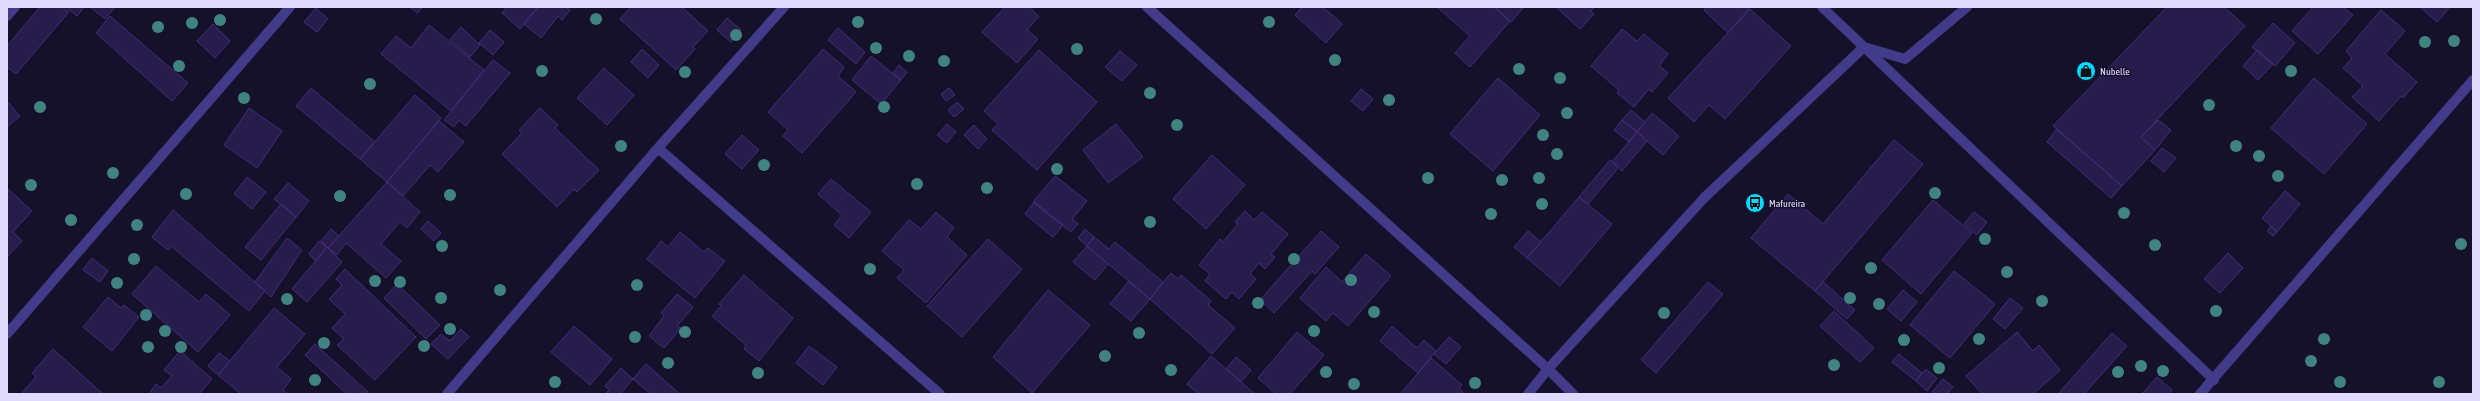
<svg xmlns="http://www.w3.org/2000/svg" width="2480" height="401" viewBox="0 0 2480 401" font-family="'Asap Condensed',sans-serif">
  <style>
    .building { fill: #281c4c; stroke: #402e78 }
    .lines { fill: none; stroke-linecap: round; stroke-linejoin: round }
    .minor { stroke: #423b8a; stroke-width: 10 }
    .tertiary { stroke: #423b8a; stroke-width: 10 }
    .tree { fill: #408481 }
    .labels { text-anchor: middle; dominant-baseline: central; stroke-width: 3; stroke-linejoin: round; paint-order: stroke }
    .poi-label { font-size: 10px; fill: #e0daff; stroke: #16112b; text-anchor: start }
  </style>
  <rect width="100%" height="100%" fill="#16112b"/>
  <!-- building -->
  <path class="building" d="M40,7h22l7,5 -53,62 -9,-7v-21z
    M66,7h18l-7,9z
    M90,7h25l-10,12z
    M410,7h13l-6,6z
    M507,7h31l-18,22 -18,-16z
    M538,7h28l4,3 -8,10 -4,-4 -17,22 -17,-14z
    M631,7h51l26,24 -15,16 2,2 -19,21 -56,-51z
    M1005,7h23l11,9 -12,14 11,9 -21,24 -35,-31z
    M1302,7h21l19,17 -16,19 -31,-28z
    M1437,7h57l16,14 -40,46 -15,-14 15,-17z
    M1494,7h30l-13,15z
    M1556,7h39l-4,4 3,3 -14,15z
    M1707,7h40l2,2 -21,24 -24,-23z
    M2167,7h57l21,19 -104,111 14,13 -33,36 -69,-60z
    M2313,7h30l10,8 -35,39 -26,-23z
    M2420,7h30l-13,15z
    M316,8l12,11 -11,13 -13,-10z
    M1750,9l41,37 -66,73 -16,-14 -15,17 -26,-24z
    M2381,10l24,21 -20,23 32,28 -14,16 -2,-2 -22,25 -27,-24 11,-11 -20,-18 9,-10 -6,-7z
    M110,16l78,67 -16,18 -76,-68z
    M727,18l14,12 -10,12 -14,-12z
    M2273,23l22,20 -20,23 -23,-19z
    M213,24l17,17 -15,17 -18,-17z
    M429,25l55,45 -33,41 -70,-57 15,-18 15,12z
    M461,27l19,18 -10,12 -20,-17z
    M838,28l27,24 -9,12 -28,-24z
    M1622,29l15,12 7,-7 24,20 -9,12 9,7 -16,19 -3,-3 -15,18 -17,-14 2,-3 -28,-24z
    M490,30l14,12 -11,13 -14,-12z
    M642,49l17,16 -11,13 -17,-16z
    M823,49l21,18 -6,9 18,16 -54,61 -19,-17 5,-6 -20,-18z
    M1039,50l58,52 -60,68 -45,-40 6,-6 -14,-13z
    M2257,50l16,14 -15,16 -15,-14z
    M1120,51l17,14 -15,16 -17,-14z
    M871,56l30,24 -20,24 -29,-24z
    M493,60l17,13 -44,53 -7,-6 -5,7 -10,-7z
    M899,65l8,7 -6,8 -8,-7z
    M604,68l30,27 -27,30 -30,-27z
    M1498,78l42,37 -47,56 -43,-37z
    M2314,78l53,46 -43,50 -53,-46z
    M311,88l64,54 -15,17 -64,-53z
    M949,88l6,7 -9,6 -5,-7z
    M1361,89l12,10 -10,12 -12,-10z
    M415,95l26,23 -54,64 -27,-23z
    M7,101l13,15 -13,11z
    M957,102l7,7 -10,8 -6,-7z
    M249,108l33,23 -25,37 -33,-23z
    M540,108l18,17 -3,3 44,42 -22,22 -3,-3 -17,18 -55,-53 20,-21 -3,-3z
    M1631,110l14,12 -8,10 -15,-12z
    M1652,113l27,23 -16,19 -26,-23z
    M1622,120l15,12 -8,10 -15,-12z
    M2158,120l13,10 -16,20 -14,-13z
    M439,121l25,21 -26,30 -8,-7 -27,31 -16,-14z
    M947,124l9,8 -9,11 -10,-8z
    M1116,124l27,33 -35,26 -25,-33z
    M974,125l13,14 -9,10 -14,-14z
    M2057,129l65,57 -11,12 -64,-56z
    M1637,132l10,9 -25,30 -10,-9z
    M742,135l17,15 -17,19 -17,-15z
    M1894,140l29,24 -108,127 -64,-53 37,-44 35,30z
    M2162,148l14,10 -12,14 -13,-11z
    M1212,155l33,30 -39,44 -33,-30z
    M1610,160l9,7 -31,37 -9,-7z
    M1055,176l32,25 -15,18 6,5 -7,8 -38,-30z
    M247,177l19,15 -14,17 -18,-15z
    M831,179l40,33 -22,26 -15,-13 8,-10 -24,-21z
    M387,182l33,30 -13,16 -7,-6 -19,22 20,17 -15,17 -40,-35 -9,12 -9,-7z
    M288,183l21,18 -13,16 -22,-18z
    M7,188l25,23 -19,21 9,9 -15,16z
    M2285,191l15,13 -23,28 -15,-14z
    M1579,197l33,27 -52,62 -33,-28z
    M1933,200l39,33 -51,61 -39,-34z
    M1034,202l29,23 -10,12 -28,-23z
    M281,204l15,13 -35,43 -16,-13z
    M173,210l92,81 -16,20 -78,-65 -3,4 -16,-13z
    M1245,211l9,9 8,-8 26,22 -17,20 4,3 -10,12 -6,-6 -9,11 6,5 -17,20 -7,-7 -6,7 -21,-18 5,-7 -11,-9 21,-26 3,3 15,-18 -3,-2z
    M936,212l18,16 -7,9 20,18 -41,48 -29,-25 7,-8 -22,-19 27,-31 12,9z
    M1974,212l13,10 -10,13 -13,-11z
    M428,221l13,12 -7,8 -13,-12z
    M2271,226l6,6 -4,4 -6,-5z
    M331,229l8,7 -11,12 -7,-7z
    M1085,229l9,8 -7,9 -9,-8z
    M1321,231l18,16 -24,27 -3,-3 -38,42 -14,-13z
    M1528,231l13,11 -14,16 -13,-11z
    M680,232l24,20 4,-4 17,13 -30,37 -48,-39 14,-18 7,6z
    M1094,237l15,12 6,-7 48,40 -13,17 -63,-53z
    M287,238l15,12 -31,47 -16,-15z
    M988,239l34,30 -60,68 -35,-31z
    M319,241l8,6 -11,14 -7,-7z
    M1087,246l21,18 -13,16 -22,-18z
    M327,247l15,15 -35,40 -15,-13z
    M2228,253l15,15 -23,25 -16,-14z
    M1366,254l25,22 -43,50 -15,-13 -7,8 -26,-23 26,-31 16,15z
    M92,258l16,13 -8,11 -17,-12z
    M156,266l43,36 7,-8 24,21 -32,37 -66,-58z
    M345,269l71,68 -41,43 -38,-35 7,-6 -12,-11 13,-14 -16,-15 13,-14 -6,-6z
    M1954,271l41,33 -45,54 -40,-33z
    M1171,273l7,6 3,-4 30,26 -3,4 27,23 -23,26 -62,-55z
    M744,275l49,43 -34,43 -15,-12 2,-4 -34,-29 9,-10 -2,-2z
    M1129,281l21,18 -19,22 -21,-17z
    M1708,282l15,12 -67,79 -15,-13z
    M1823,282l32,28 -8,9 -32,-28z
    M397,284l43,41 -14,14 -42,-41z
    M1048,290l42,35 -58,68 -39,-36z
    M1903,290l14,12 -16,19 -14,-12z
    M677,294l16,13 -16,19 4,2 -17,20 -15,-12 15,-20 -3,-3z
    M108,297l13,11 3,-3 15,12 -27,34 -29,-24z
    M2010,298l13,10 -18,21 -12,-10z
    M274,308l31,26 -28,33 14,12 -8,11 5,4h-47l-23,-19z
    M1834,311l40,37 -14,14 -40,-36z
    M574,326l38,33 -22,26 -39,-33z
    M1392,326l25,22 7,-8 12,11 -18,22 -38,-32z
    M461,329l8,8 -21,22 -17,-15 10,-10 9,7z
    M1297,332l27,23 -34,39h-14l-18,-16z
    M2017,332l16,19 6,-6 21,25 -27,24h-51l-16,-18z
    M2112,333l15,13 -43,48h-26z
    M1449,337l12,10 -15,17 -12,-10z
    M315,344l53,48 -1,2h-20l-42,-39z
    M809,346l28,21 -14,18 -27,-22z
    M53,349l50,45h-82l15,-17 -4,-4z
    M180,351l32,28 -13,15h-50l7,-10 5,4 11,-12 -8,-6z
    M219,353l11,8 -12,14 -10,-9z
    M1899,354l23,19 -6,8 -24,-19z
    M1211,356l15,13 29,25h-57l-11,-10z
    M1236,357l15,13 -10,12 -15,-13z
    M1431,358l31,27 -3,3 6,6h-65z
    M646,364l34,30h-29l-18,-15z
    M621,368l12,11 -13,15h-15l4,-4 -4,-4z
    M1926,369l11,9 -10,13 -11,-10z
    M2157,377l15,13 -3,4h-27z
    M1943,379l10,8 -6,7h-13l-2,-2z"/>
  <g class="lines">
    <!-- minor -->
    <path class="minor" d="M1147,7l401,362 25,25
      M1822,7l392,373
      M7,16l8,-9
      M658,148l282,246
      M7,334l283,-327
      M447,394l211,-246 126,-141
      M2200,394l273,-314"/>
    <!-- tertiary -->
    <path class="tertiary" d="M1528,394l20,-25 156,-171 160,-151 41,12 62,-52"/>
  </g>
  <!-- trees -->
  <g class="tree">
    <circle cx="596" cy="19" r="6"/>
    <circle cx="220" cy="20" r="6"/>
    <circle cx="858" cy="22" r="6"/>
    <circle cx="1269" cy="22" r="6"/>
    <circle cx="192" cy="23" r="6"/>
    <circle cx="158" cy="27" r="6"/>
    <circle cx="736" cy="35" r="6"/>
    <circle cx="2454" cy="41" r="6"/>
    <circle cx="2425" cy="42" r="6"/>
    <circle cx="876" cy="48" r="6"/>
    <circle cx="1077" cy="49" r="6"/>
    <circle cx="909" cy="56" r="6"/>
    <circle cx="1335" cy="60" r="6"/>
    <circle cx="944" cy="61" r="6"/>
    <circle cx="179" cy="66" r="6"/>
    <circle cx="1519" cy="69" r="6"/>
    <circle cx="542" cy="71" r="6"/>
    <circle cx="2291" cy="71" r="6"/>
    <circle cx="685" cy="72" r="6"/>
    <circle cx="1560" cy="78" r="6"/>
    <circle cx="370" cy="84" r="6"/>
    <circle cx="1150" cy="93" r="6"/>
    <circle cx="244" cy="98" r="6"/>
    <circle cx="1389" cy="100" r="6"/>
    <circle cx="2209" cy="105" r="6"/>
    <circle cx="40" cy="107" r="6"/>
    <circle cx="884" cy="107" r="6"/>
    <circle cx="1567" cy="113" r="6"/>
    <circle cx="1177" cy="125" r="6"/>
    <circle cx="1543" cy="135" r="6"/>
    <circle cx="621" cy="146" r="6"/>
    <circle cx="2236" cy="146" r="6"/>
    <circle cx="1557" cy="154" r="6"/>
    <circle cx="2259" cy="156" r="6"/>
    <circle cx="764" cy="165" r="6"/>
    <circle cx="1057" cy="169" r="6"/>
    <circle cx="113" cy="173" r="6"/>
    <circle cx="2278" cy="176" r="6"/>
    <circle cx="1428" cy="178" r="6"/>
    <circle cx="1539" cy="178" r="6"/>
    <circle cx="1502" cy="180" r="6"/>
    <circle cx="917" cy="184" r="6"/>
    <circle cx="31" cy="185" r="6"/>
    <circle cx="987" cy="188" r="6"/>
    <circle cx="1935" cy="193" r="6"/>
    <circle cx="186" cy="194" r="6"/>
    <circle cx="450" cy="195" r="6"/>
    <circle cx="340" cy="196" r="6"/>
    <circle cx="1542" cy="204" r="6"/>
    <circle cx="2124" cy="213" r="6"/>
    <circle cx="1491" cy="214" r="6"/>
    <circle cx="71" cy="220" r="6"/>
    <circle cx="1150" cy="222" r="6"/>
    <circle cx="137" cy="225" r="6"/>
    <circle cx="1985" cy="239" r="6"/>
    <circle cx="2461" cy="244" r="6"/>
    <circle cx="2155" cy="245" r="6"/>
    <circle cx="442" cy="246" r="6"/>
    <circle cx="134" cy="259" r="6"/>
    <circle cx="1294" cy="259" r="6"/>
    <circle cx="1871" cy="268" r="6"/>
    <circle cx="870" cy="269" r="6"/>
    <circle cx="2007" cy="272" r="6"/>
    <circle cx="1351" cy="280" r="6"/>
    <circle cx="375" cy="281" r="6"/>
    <circle cx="400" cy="282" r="6"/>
    <circle cx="117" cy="283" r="6"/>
    <circle cx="637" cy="285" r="6"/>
    <circle cx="500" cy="290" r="6"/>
    <circle cx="441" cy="298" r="6"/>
    <circle cx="1850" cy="298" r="6"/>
    <circle cx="287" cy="299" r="6"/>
    <circle cx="2042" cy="301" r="6"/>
    <circle cx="1258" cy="303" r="6"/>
    <circle cx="1879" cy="304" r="6"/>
    <circle cx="2216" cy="311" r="6"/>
    <circle cx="1374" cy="312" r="6"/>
    <circle cx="1664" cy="313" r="6"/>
    <circle cx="146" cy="315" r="6"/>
    <circle cx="450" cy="329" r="6"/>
    <circle cx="165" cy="331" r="6"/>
    <circle cx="1314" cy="331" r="6"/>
    <circle cx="685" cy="332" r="6"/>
    <circle cx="1139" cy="333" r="6"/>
    <circle cx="635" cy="337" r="6"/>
    <circle cx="1979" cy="339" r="6"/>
    <circle cx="2324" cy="339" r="6"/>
    <circle cx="1904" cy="340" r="6"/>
    <circle cx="324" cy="343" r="6"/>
    <circle cx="424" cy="346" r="6"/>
    <circle cx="148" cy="347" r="6"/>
    <circle cx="181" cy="347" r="6"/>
    <circle cx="1105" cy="356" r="6"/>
    <circle cx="2311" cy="361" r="6"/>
    <circle cx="668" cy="363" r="6"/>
    <circle cx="1834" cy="365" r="6"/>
    <circle cx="2141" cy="366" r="6"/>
    <circle cx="1939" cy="368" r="6"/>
    <circle cx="1171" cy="370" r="6"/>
    <circle cx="2163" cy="371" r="6"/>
    <circle cx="1326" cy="372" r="6"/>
    <circle cx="2118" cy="372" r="6"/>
    <circle cx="758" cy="373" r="6"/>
    <circle cx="315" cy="380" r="6"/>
    <circle cx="555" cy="382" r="6"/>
    <circle cx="2340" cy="382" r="6"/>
    <circle cx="2439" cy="382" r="6"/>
    <circle cx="1475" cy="383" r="6"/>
    <circle cx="1354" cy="384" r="6"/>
  </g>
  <!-- icons -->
  <defs>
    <symbol id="shop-disc" viewBox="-11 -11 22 22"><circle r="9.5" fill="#06daff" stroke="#16112b"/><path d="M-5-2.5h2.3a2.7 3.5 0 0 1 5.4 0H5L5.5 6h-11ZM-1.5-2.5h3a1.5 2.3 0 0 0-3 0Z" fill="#111"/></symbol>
    <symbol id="bus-disc" viewBox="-11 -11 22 22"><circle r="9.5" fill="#06daff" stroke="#16112b"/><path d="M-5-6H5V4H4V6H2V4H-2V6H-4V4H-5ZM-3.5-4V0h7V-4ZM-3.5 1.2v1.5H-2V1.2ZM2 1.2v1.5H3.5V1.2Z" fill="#111"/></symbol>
  </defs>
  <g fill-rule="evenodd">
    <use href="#shop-disc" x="2075" y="60" width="22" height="22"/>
    <use href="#bus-disc" x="1744" y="192" width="22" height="22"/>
  </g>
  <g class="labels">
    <!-- poi labels -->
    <g class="poi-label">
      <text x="2100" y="71">Nubelle</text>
      <text x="1769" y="203">Mafureira</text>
    </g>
  </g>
  <!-- border -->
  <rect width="2480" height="401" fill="none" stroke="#e0daff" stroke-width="16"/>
</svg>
